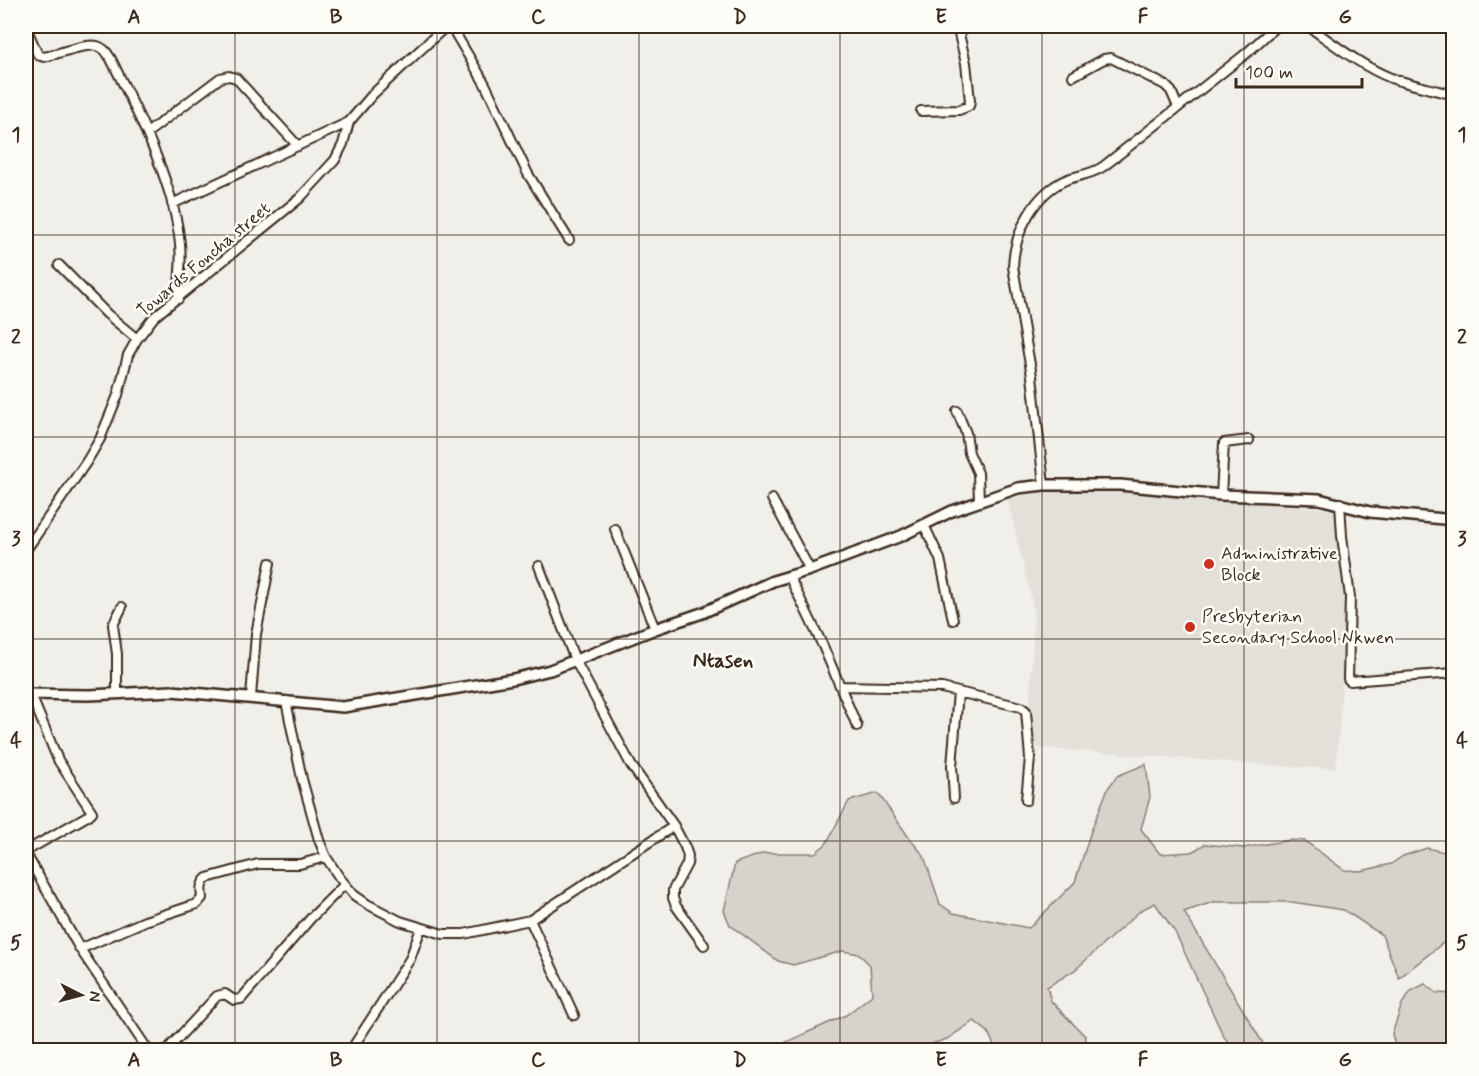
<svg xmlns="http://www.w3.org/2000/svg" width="1479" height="1076" viewBox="0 0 1479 1076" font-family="Mynerve,sans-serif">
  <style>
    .built { fill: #e3e0da }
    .green { fill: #d7d2cc; stroke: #897e75; stroke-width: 1.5 }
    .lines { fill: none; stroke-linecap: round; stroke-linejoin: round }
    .minor-casing { stroke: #3b2a1e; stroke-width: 12 }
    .tertiary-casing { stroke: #3b2a1e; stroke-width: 14 }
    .minor { stroke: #fdfcf7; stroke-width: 8 }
    .tertiary { stroke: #fdfcf7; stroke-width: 9 }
    .grid { fill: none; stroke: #3b2a1e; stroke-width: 1.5; stroke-opacity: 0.55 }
    .poi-dot { fill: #c8321e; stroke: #fdfcf7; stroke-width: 2 }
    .labels { text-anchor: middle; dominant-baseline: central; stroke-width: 5; stroke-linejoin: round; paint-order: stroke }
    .street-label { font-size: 18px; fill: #3b2a1e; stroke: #fdfcf7 }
    .poi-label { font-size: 18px; fill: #3b2a1e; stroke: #fdfcf7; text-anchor: start }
    .quarter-label { font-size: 21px; font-weight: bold; fill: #3b2a1e; stroke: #fdfcf7 }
    .neatline { fill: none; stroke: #3b2a1e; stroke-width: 2 }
    .grid-label { font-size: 20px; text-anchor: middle; font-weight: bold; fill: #3b2a1e }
  </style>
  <rect width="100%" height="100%" fill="#f1efea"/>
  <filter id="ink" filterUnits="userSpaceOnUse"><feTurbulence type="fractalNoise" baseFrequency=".0167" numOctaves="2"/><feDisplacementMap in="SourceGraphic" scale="12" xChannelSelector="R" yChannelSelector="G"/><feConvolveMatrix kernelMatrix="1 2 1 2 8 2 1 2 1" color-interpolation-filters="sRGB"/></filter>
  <g filter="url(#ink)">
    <!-- built -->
    <path class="built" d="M1049,492h77l210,18 13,81 -13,177 -42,-1 -266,-20 6,-137 -27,-112z"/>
    <!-- green -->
    <path class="green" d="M1146,764l4,33 -9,32 19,25 32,-2 13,-8 38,4 47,-8 15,1 39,29 17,1 30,-7 12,-8 24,-8 26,6v85l-10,4 -44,35 -17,-43 -38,-25 -52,-8h-79l-29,10 83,138h-34l-10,-15 -48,-103 -20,-29 -14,7 -66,60 -28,17 4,14 34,35 4,14h-93l-8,-18 -14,-11 -27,18 -34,11h-144l77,-35 26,-20 -2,-30 -11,-11 -16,-3 -50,14 -15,-4 -48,-36 -6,-14 11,-48 29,-10h51l11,-9 23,-43 29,-8 32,46 14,17 16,48 13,9 76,15 46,-46 16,-51 17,-43 9,-12z
      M1425,984l12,9 16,1v56h-54l-3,-1 -4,-15 10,-30 9,-13z"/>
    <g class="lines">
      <defs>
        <path id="minor" d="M451,26l34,58 43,90 41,66
          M1308,26c26,18 53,40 83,52 20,7 42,11 63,17
          M26,27l12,28 6,2c14,-3 41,-14 53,-11 8,2 10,7 14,13 27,55 63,123 69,185 2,18 -1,37 -2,55
          M1073,76l31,-17 7,-1 54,27 6,6 7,16
          M921,111l38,-1 10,-4 1,-5 -4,-38 -9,-37
          M147,133l73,-55 9,-2 7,2 62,68
          M172,204l177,-82
          M59,265l48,49 30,25
          M957,411l9,22 3,20 9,20 1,28
          M1044,485l-12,-109 -19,-109c1,-35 22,-75 55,-88 12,-4 25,-5 36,-13l144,-114 28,-26
          M1221,495l3,-52 25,-3
          M772,499l38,71
          M1340,503l2,33 8,61 -2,82 2,2 104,-8
          M924,525l16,34 13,61
          M615,529l40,100
          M26,550l61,-89 13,-22 18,-44 10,-40 9,-16 17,-22 146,-119 35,-38 8,-16 6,-22 24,-28 73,-68
          M539,566l36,94 56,105 43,61 11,21 3,9 -1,8 -14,26v8l3,8 28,39
          M789,576l34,70 34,80
          M840,686l102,2 16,4 -6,74 2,32
          M958,692l63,15 5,4 4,47 -4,42
          M117,693v-39l-4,-29 9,-18
          M251,697l5,-63 14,-71
          M286,701l16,78 17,61 7,17 13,20 15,18 13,9 33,17 43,13h21l66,-14 44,95
          M26,851l63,-36 3,-3 -34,-52 -27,-65
          M26,854l54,95 68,101
          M530,920l144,-94
          M80,949l65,-28 52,-17 5,-6c-1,-8 -2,-14 5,-20l51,-14h42l26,-7
          M167,1050l50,-54 8,-2 9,6 7,-1 70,-81 34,-34
          M351,1050l59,-91 11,-31"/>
        <path id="tertiary" d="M26,694l63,1 83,-4 171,16 170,-28 37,-9 105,-41 47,-16 71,-32 37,-11 91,-34 51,-25 66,-23 26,-3h76l101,10 98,4 51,13 84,8"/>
      </defs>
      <!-- minor casing -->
      <use href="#minor" class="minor-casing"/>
      <!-- tertiary casing -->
      <use href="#tertiary" class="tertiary-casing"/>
      <!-- minor -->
      <use href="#minor" class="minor"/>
      <!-- tertiary -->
      <use href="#tertiary" class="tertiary"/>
    </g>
  </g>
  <!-- grid -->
  <path class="grid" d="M235,26v1024M437,26v1024M639,26v1024M840,26v1024M1042,26v1024M1244,26v1024M26,235h1428M26,437h1428M26,639h1428M26,841h1428"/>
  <!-- markers -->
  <g class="poi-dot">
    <circle cx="1209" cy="564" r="6"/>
    <circle cx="1190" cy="627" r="6"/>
  </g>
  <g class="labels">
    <!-- street labels -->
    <g class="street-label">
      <text transform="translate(204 260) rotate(-40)">Towards Foncha street</text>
    </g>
    <!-- poi labels -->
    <g class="poi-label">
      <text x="1221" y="554">Administrative<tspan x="1221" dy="21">Block</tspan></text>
      <text x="1202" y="617">Presbyterian<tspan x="1202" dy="21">Secondary School Nkwen</tspan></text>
    </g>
    <!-- quarter labels -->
    <g class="quarter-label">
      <text x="723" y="661">Ntasen</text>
    </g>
  </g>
  <!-- margin -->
  <rect width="1479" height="1076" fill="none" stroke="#fdfcf7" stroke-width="66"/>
  <!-- north arrow -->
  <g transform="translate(81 995) rotate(96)" stroke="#fdfcf7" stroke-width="4.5" paint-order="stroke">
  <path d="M0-4.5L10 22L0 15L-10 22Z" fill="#3b2a1e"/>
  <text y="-9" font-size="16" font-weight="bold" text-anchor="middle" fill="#3b2a1e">N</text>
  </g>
  <!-- scale -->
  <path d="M1236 78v9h126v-9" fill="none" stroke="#3b2a1e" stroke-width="3"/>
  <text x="1245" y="78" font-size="18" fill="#3b2a1e" stroke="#fdfcf7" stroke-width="4.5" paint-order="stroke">100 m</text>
  <rect x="33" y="33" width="1413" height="1010" class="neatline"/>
  <g class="grid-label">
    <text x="134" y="23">A</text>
    <text x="336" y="23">B</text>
    <text x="538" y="23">C</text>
    <text x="740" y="23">D</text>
    <text x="941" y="23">E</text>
    <text x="1143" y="23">F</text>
    <text x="1345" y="23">G</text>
    <text x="16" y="141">1</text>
    <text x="1462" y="141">1</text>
    <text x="16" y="343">2</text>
    <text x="1462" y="343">2</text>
    <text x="16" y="545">3</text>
    <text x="1462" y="545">3</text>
    <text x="16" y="747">4</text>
    <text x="1462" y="747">4</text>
    <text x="16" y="949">5</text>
    <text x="1462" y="949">5</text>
    <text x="134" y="1066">A</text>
    <text x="336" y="1066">B</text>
    <text x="538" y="1066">C</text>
    <text x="740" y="1066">D</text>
    <text x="941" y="1066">E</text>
    <text x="1143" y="1066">F</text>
    <text x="1345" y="1066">G</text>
  </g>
</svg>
